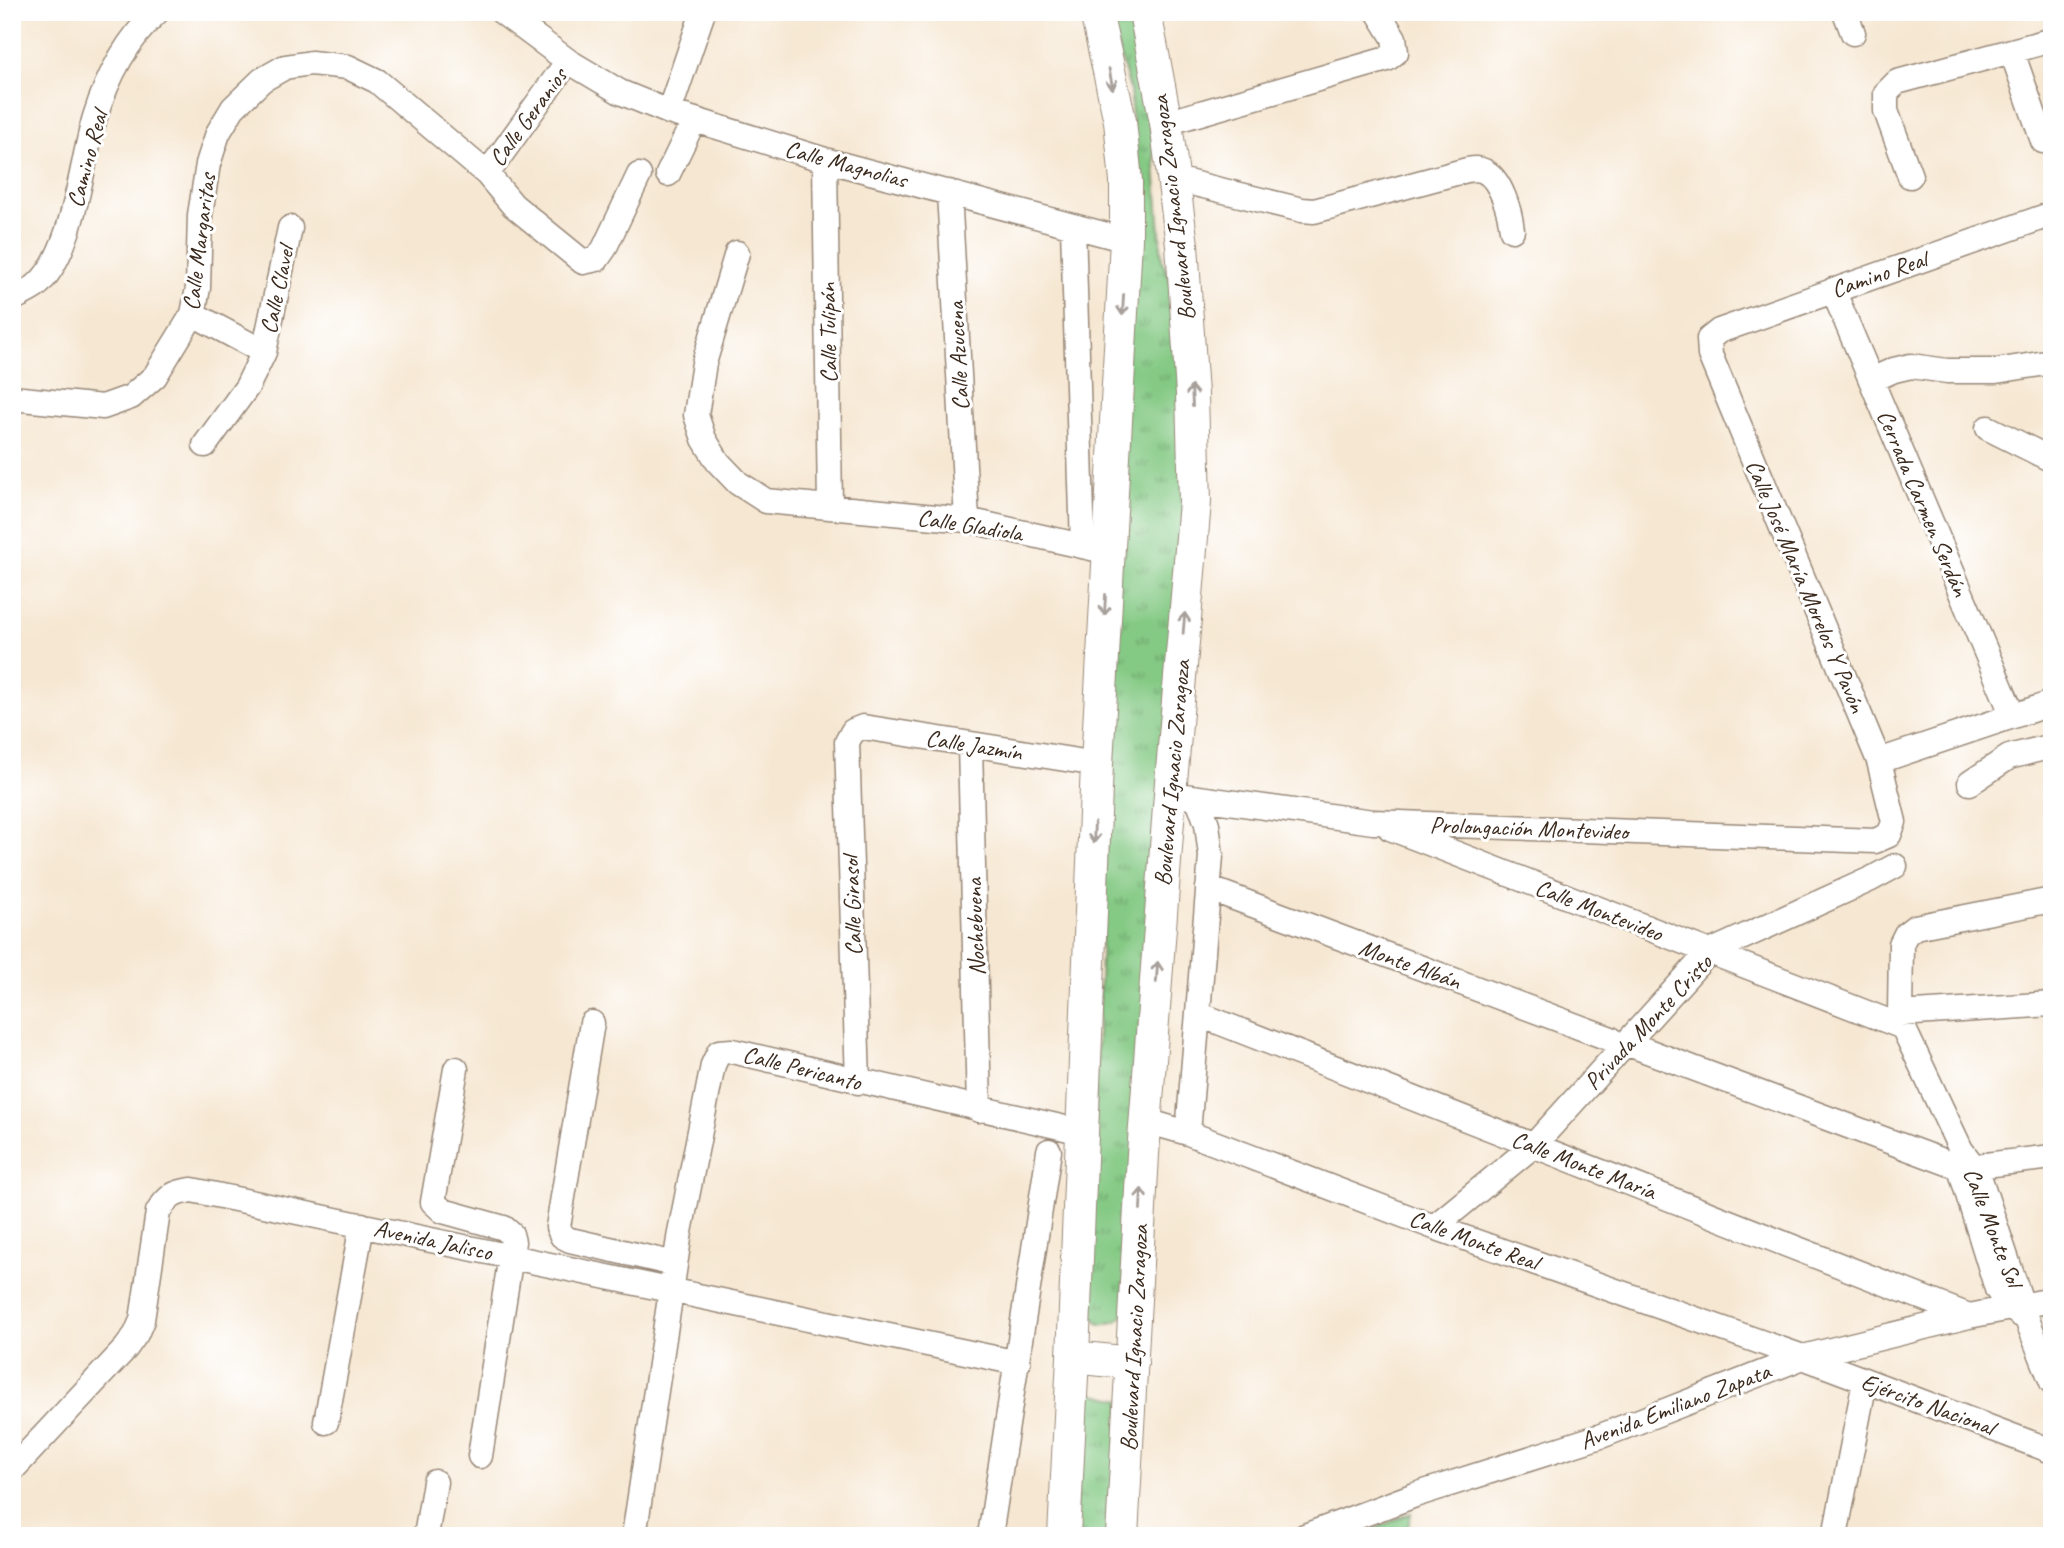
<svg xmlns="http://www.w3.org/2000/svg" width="2064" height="1548" viewBox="0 0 2064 1548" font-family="Caveat,sans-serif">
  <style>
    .grass { fill: url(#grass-tufts); stroke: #607a51; stroke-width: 2 }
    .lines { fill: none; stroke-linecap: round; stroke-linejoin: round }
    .minor-casing { stroke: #988878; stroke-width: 27 }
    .major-casing { stroke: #988878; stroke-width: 34 }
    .minor { stroke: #fff; stroke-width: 24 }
    .major { stroke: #fff; stroke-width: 32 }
    .oneway { stroke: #a79f9a }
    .labels { text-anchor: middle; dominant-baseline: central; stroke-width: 6; stroke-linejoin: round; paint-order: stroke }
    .street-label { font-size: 24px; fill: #3b2a1e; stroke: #fff }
  </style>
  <defs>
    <pattern id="grass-tufts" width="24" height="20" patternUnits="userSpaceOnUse" patternTransform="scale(1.75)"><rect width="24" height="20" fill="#84c984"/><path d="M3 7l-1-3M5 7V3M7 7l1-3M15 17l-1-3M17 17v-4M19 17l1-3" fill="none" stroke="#6da36b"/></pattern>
  </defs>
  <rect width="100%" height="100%" fill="#fff"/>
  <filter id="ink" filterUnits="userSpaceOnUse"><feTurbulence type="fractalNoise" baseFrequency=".0143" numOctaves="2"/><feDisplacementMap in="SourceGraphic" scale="14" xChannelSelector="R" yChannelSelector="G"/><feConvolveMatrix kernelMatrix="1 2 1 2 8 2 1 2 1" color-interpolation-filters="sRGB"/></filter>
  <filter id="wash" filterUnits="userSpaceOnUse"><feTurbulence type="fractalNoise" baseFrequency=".00686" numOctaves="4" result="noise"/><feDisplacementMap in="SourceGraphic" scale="28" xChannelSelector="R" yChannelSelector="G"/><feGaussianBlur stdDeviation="1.57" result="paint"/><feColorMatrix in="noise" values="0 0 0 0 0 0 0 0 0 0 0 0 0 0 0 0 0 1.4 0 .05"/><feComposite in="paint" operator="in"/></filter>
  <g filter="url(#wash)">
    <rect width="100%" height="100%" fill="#f6e7d2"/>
    <!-- grass -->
    <path class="grass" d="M1108,12h19l26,127 9,121 20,50 10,127 -62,873 -13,11 -16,4 -15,-15 49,-1153 -5,-67z
      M1082,1391l39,9 -10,136h-38z
      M1411,1513l-5,23h-38l1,-5z"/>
  </g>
  <g filter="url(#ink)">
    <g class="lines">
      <defs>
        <path id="minor" d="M502,12l66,49 52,31 49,20 156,48 301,80
          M1845,12l8,21
          M2012,52l31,89
          M669,112l34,-100
          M1166,123l221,-64 9,-7 -2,-14 -16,-26
          M825,160l5,347
          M487,174l81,-113
          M668,174l26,-54
          M1910,176l-24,-65v-18l11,-11 155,-42
          M1175,179l127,31 12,1 153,-41c6,-1 11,-2 17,1 17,8 26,41 28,59
          M949,192l18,328
          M1073,227l10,319
          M737,253l-33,110 -8,52 8,24 14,23 20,21 28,18 201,19 142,32
          M1833,290l180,426
          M12,299c8,-4 17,-8 24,-13 38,-32 45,-123 59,-169 12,-39 32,-77 62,-105
          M193,314l71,38
          M1871,380l23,-10 17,-4 36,5h49l56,-9
          M12,398l91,9 28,-10 24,-21 38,-62 5,-26 2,-73 8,-51 10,-31 15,-25 29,-28 23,-13 26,-4 37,4 29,14 110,93 26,31 70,57 14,-3 7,-10 35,-74
          M1988,428l64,32
          M205,445l42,-58 17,-35 26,-124
          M970,745l9,365
          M1879,761l173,-58
          M1970,783l39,-26 43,-11
          M1170,794l203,28 502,19 14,-6 5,-13 -15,-61 -169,-406 -1,-16 10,-8 333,-117
          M1390,828l513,199
          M1208,888l403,151
          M2052,900l-137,27 -9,7 -5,10 -1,70 3,13 58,123 13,17 7,15 45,135 26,65
          M1198,1014l771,302
          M1900,1014l152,-10
          M592,1023l-34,204 4,9 8,4 105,24
          M1626,1043l335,125 91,-11
          M456,1069l-23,133 10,9 61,17 7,6 2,8 -33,214
          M858,1082l-11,-340 6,-11 10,-4 234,37
          M1146,1121l42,12 246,94 369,130 249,94
          M1188,1133l23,-277 -4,-32 -9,-25
          M1962,1175l35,114 12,18 12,8
          M1434,1227l100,-82 174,-192 163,-74 24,-13
          M326,1422l36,-197
          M12,1470l114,-122 10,-14 6,-14 16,-108c9,-15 16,-20 34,-22l826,173
          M426,1536l9,-54
          M634,1536l46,-304 33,-167 6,-13 13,-1 350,81
          M990,1536l59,-385
          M1305,1536l110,-41 186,-59 202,-79 166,-41 83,-16
          M1835,1536l30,-155"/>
        <path id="major" d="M1073,1357l59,6
          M1064,1536l9,-179 24,-593 29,-524v-59l-6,-60 -24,-109
          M1122,1536l21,-382 27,-360 25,-292 -3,-108 -10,-149 -16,-122 -21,-111"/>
      </defs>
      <!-- minor casing -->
      <use href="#minor" class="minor-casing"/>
      <!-- major casing -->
      <use href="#major" class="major-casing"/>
      <!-- minor -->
      <use href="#minor" class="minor"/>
      <!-- major -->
      <use href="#major" class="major"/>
    </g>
    <!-- one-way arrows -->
    <defs><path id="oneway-shaft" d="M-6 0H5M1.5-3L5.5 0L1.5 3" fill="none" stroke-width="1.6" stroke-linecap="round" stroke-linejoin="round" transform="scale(1.75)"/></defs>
    <g class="oneway">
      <use href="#oneway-shaft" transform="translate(1111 79) rotate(79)"/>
      <use href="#oneway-shaft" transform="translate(1123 305) rotate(93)"/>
      <use href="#oneway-shaft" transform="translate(1192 396) rotate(-93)"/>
      <use href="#oneway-shaft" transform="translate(1105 605) rotate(93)"/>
      <use href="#oneway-shaft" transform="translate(1184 623) rotate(-85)"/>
      <use href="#oneway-shaft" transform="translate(1094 833) rotate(92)"/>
      <use href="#oneway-shaft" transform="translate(1157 972) rotate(-86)"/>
      <use href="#oneway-shaft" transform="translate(1141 1199) rotate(-87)"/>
    </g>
  </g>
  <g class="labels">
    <!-- street labels -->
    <g class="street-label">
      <text transform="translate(528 117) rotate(-54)">Calle Geranios</text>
      <text transform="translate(87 159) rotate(-75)">Camino Real</text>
      <text transform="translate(846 164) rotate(15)">Calle Magnolias</text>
      <text transform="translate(1173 208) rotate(-97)">Boulevard Ignacio Zaragoza</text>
      <text transform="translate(199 242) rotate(-83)">Calle Margaritas</text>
      <text transform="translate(1879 274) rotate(-19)">Camino Real</text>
      <text transform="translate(277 290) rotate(-78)">Calle Clavel</text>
      <text transform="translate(828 333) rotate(-91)">Calle Tulipán</text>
      <text transform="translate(958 356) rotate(-93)">Calle Azucena</text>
      <text transform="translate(1923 503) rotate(67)">Cerrada Carmen Serdán</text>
      <text transform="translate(970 525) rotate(9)">Calle Gladiola</text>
      <text transform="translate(1806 586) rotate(67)">Calle José María Morelos Y Pavón</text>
      <text transform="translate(974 745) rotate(9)">Calle Jazmín</text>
      <text transform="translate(1172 773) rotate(-85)">Boulevard Ignacio Zaragoza</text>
      <text transform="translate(1529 828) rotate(2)">Prolongación Montevideo</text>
      <text transform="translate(852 906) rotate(-92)">Calle Girasol</text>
      <text transform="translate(1599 910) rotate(21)">Calle Montevideo</text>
      <text transform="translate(975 927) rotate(-92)">Nochebuena</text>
      <text transform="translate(1410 964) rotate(20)">Monte Albán</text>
      <text transform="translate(1648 1022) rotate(-47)">Privada Monte Cristo</text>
      <text transform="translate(802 1068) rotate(14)">Calle Pericanto</text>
      <text transform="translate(1584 1165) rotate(21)">Calle Monte María</text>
      <text transform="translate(1993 1227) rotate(69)">Calle Monte Sol</text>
      <text transform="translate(433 1240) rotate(12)">Avenida Jalisco</text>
      <text transform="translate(1474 1240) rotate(20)">Calle Monte Real</text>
      <text transform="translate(1134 1338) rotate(-87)">Boulevard Ignacio Zaragoza</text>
      <text transform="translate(1928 1404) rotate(20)">Ejército Nacional</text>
      <text transform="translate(1675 1406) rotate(-21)">Avenida Emiliano Zapata</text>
    </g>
  </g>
  <!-- margin -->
  <rect width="2064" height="1548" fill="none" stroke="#fff" stroke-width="42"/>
</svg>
